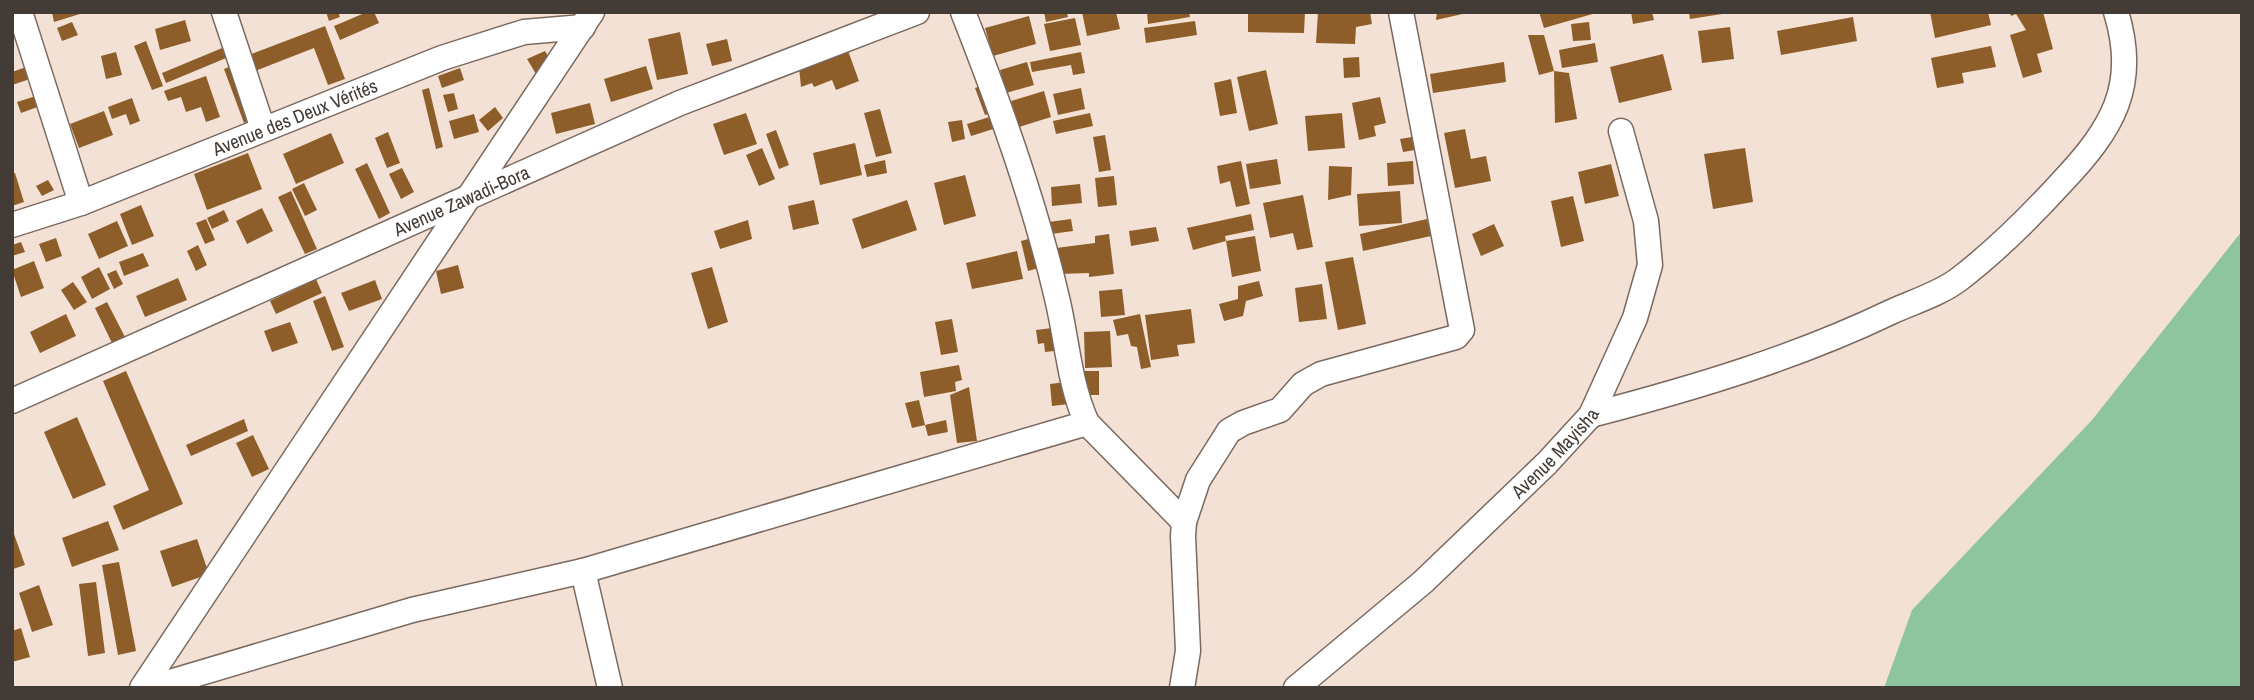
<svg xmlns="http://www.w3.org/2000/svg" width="2254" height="700" viewBox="0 0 2254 700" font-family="'Archivo Narrow',sans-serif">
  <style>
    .green { fill: #8ec5a0 }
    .building { fill: #8d5e29 }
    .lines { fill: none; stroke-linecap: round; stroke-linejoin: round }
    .street-casing { stroke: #7a695f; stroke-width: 27 }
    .street { stroke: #fff; stroke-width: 24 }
    .labels { text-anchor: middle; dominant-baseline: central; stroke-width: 7; stroke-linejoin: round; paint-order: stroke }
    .street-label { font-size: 19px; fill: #423b36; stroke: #ffefe5 }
  </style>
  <rect width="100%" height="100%" fill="#f4e1d5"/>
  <!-- green -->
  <path class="green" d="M2242,231v457h-358l28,-78 180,-190z"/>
  <!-- building -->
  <path class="building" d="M52,12h31v1l-29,9z
    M326,12h12l2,5 -11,4z
    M367,12h7l5,11 -39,17 -6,-14z
    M1044,12h23l1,5 -22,5z
    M1082,12h34l4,17 -33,7z
    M1147,12h42l1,5 -42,7z
    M1248,12h57l-1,21 -56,-1z
    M1318,12h52l2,12 -16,3 -1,17 -39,-1z
    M1437,12h30v1l-31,7z
    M1539,12h57v1l-52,15z
    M1631,12h21l2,8 -21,4z
    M1689,12h33v2l-32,5z
    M1930,12h58l3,13 -56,13z
    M2010,12h33l10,37 -16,5 5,18 -19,6 -13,-43 16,-5 -10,-16 -5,2z
    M1029,16l7,28 -43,12 -8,-28z
    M1853,17l4,24 -76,14 -4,-24z
    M1075,18l6,27 -31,6 -6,-27z
    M185,20l6,21 -31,9 -5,-21z
    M1195,21l2,14 -51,8 -2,-15z
    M72,22l6,13 -16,6 -5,-13z
    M1589,22l2,18 -18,1 -2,-17z
    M325,26l20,53 -17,6 -14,-37 -59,23 -6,-16z
    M1730,27l4,32 -32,4 -4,-32z
    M680,32l8,42 -31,6 -9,-41z
    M1528,35h16l10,36 -15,4z
    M727,39l5,22 -20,5 -6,-22z
    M146,41l17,45 -11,4 -18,-44z
    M1595,43l3,19 -36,6 -3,-18z
    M227,46l4,10 -65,27 -4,-10z
    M1991,46l5,21 -34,6 2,10 -27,5 -6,-30z
    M847,48l12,33 -23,9 -4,-10 -18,7 -2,-4 -11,4 -2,-20z
    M545,51l8,13 -17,10 -9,-15z
    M116,52l6,23 -16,4 -5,-23z
    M1081,52l4,21 -12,2 -2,-10 -39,7 -2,-10z
    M1663,54l9,36 -53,13 -9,-36z
    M1359,57l1,20 -16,1 -1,-20z
    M1027,62l7,23 -28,8 -6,-23z
    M1504,62l2,20 -73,11 -3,-19z
    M236,64l19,55 -11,4 -20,-54z
    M29,66l4,12 -21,7v-13z
    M646,66l7,23 -42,13 -7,-23z
    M460,68l4,12 -22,8 -4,-12z
    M1266,70l12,54 -29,7 -12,-54z
    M1554,71l15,2 8,46 -22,4z
    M206,76l14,41 -14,5 -5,-15 -15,5 -5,-15 -13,4 -4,-10z
    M1231,79l6,34 -17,3 -6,-33z
    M989,83l10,27 -14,5 -10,-27z
    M429,88l14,59 -7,2 -14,-59z
    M1081,88l4,21 -27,6 -5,-21z
    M1044,91l7,26 -32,10 -8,-26z
    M454,93l4,16 -10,3 -5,-17z
    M39,95l4,10 -22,8 -4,-11z
    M1380,97l6,26 -12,3 2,10 -17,4 -7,-37z
    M132,98l8,23 -10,4 -4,-11 -14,5 -4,-12z
    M590,103l5,21 -39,10 -5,-21z
    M495,107l8,11 -15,13 -9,-11z
    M880,109l12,44 -16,4 -12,-44z
    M104,111l9,24 -34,13 -9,-24z
    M746,113l11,31 -33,11 -11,-31z
    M1002,113l4,12 -35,11 -4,-12z
    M1090,113l3,13 -37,8 -3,-13z
    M1342,113l3,35 -37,3 -3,-35z
    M474,114l5,18 -25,7 -5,-18z
    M962,120l3,19 -13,3 -4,-20z
    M1465,129l6,30 15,-3 5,25 -36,7 -11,-55z
    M776,130l13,35 -10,4 -13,-35z
    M388,132l12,31 -13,5 -12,-30z
    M331,133l13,30 -48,21 -13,-30z
    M1105,135l6,35 -12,2 -6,-35z
    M1412,137l3,13 -12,2 -3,-13z
    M855,143l7,32 -42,10 -7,-32z
    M762,148l13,31 -16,7 -13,-31z
    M1745,148l8,54 -40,7 -9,-55z
    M248,153l14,36 -55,21 -13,-36z
    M1277,159l4,25 -31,5 -4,-25z
    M885,160l2,13 -20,4 -3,-12z
    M1241,161l9,43 -14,3 -6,-26 -10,3 -3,-18z
    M1413,161l1,23 -26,2 -1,-23z
    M367,163l23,50 -11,6 -24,-50z
    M1611,164l8,32 -34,8 -7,-32z
    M1329,166l23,1 -1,28 -23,5z
    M402,168l12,24 -13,7 -12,-25z
    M15,173l9,29 -12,4v-32z
    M965,175l11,41 -32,9 -10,-42z
    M1114,176l3,29 -19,2 -3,-29z
    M48,180l6,10 -12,6 -6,-10z
    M304,183l13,27 -12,6 -13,-27z
    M1080,184l2,19 -30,3 -1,-19z
    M291,191l26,58 -12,5 -27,-57z
    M1400,191l2,32 -43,3 -2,-32z
    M1303,195l10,52 -16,3 -4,-17 -23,5 -7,-35z
    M1573,196l11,45 -23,6 -10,-46z
    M814,200l5,24 -26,6 -5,-24z
    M907,200l10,30 -55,19 -10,-30z
    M141,205l13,31 -22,9 -12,-31z
    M262,208l11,23 -26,13 -11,-23z
    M224,210l5,11 -17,8 -5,-11z
    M1251,214l3,16 -29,6 1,5 -33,9 -6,-22z
    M206,219l9,21 -10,4 -9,-21z
    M1071,219l2,12 -22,3 -2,-12z
    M1427,219l4,17 -68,15 -3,-17z
    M748,220l4,19 -32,10 -6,-18z
    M117,221l11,25 -29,13 -11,-25z
    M1494,224l10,22 -23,10 -9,-22z
    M1156,227l3,14 -28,5 -2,-15z
    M1109,234l5,40 -25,3v-4l-30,1 -3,-26 39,-5v-7z
    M1039,236l7,30 -18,5 -7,-30z
    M1255,236l6,35 -29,6 -6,-36z
    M56,238l6,18 -16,6 -7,-18z
    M21,242l4,10 -13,4v-11z
    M198,245l9,20 -11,6 -9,-20z
    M1017,251l6,28 -51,10 -6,-26z
    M143,253l6,13 -25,10 -5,-14z
    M1353,257l13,67 -28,6 -13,-68z
    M34,261l10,27 -23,9 -9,-27z
    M458,265l6,23 -23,6 -5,-23z
    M99,267l11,22 -18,10 -11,-22z
    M712,267l16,55 -20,7 -17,-56z
    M116,270l7,14 -9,5 -7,-15z
    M178,278l9,22 -42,17 -9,-21z
    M316,279l6,14 -46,21 -6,-13z
    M375,280l7,19 -33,12 -8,-18z
    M1259,281l4,15 -17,5 -3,15 -19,5 -5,-17 19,-5v-13z
    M73,282l14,20 -13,8 -13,-20z
    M1322,284l5,35 -28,3 -4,-34z
    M1122,289l3,26 -24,2 -2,-26z
    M325,296l19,51 -12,4 -19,-50z
    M107,302l18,35 -13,6 -17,-35z
    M1191,309l4,34 -18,2 2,11 -28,4 -6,-45z
    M66,314l10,22 -36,17 -10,-21z
    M1140,314l11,53 -10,2 -4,-22 -6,-1 -3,-12 -11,2 -4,-16z
    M952,319l6,33 -17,3 -6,-33z
    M290,322l8,21 -26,9 -8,-21z
    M1052,328l2,23 -9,1 -1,-9 -6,1 -2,-14z
    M1110,331l2,36 -27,1 -1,-36z
    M959,365l3,15 -7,2 1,9 -32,6 -4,-25z
    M126,371l57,133 -60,26 -10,-24 36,-16 -46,-109z
    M1084,371h15v24h-15z
    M1066,382l3,22 -17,2 -2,-22z
    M969,387l8,54 -20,2 -7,-48z
    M919,400l6,25 -13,3 -7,-25z
    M77,417l29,68 -33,14 -29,-67z
    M244,419l4,12 -57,25 -5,-11z
    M946,420l2,12 -20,4 -3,-11z
    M253,435l16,34 -17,8 -16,-34z
    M108,521l11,29 -47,17 -10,-29z
    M14,534l11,31 -12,4 -1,-34z
    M197,539l12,35 -37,13 -12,-36z
    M119,562l17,89 -18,4 -16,-90z
    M96,582l9,71 -17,3 -9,-72z
    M39,585l14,40 -21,7 -13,-39z
    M21,628l9,29 -18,5v-31z"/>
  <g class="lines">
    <defs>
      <g id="street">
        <path d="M20,12l61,191"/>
        <path d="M224,12l39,117"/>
        <path d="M963,12c37,94 71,188 94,286 10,41 12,86 30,125l97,99"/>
        <path id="s1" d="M12,225l69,-22 361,-145 82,-26 59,-5"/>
        <path id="s2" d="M12,401l668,-298 237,-91"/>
        <path d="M1591,415c103,-27 204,-57 300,-103 22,-10 48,-18 67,-32 38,-29 72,-63 104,-98 50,-53 77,-96 54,-170"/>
        <path d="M583,571l27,117"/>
        <path d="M142,688l450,-676"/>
        <path d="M150,688l262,-78 171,-39 504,-148"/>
        <path d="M1182,688l6,-37 -5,-115 1,-14 14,-42 31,-49 14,-8 37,-13 23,-26 18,-10 135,-37 6,-7 -61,-318"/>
        <path id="s3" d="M1296,688l127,-106 124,-119 44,-48 44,-97 15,-53 -4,-44 -25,-90"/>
      </g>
    </defs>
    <!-- street casing -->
    <use href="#street" class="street-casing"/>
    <!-- street -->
    <use href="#street" class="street"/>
  </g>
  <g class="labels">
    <!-- street labels -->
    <g class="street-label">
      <text stroke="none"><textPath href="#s1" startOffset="303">Avenue des Deux Vérités</textPath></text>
      <text stroke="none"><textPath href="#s2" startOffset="492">Avenue Zawadi-Bora</textPath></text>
      <text stroke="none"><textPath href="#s3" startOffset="350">Avenue Mayisha</textPath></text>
    </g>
  </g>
  <!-- border -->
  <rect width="2254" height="700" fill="none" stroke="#423b36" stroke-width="28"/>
</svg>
